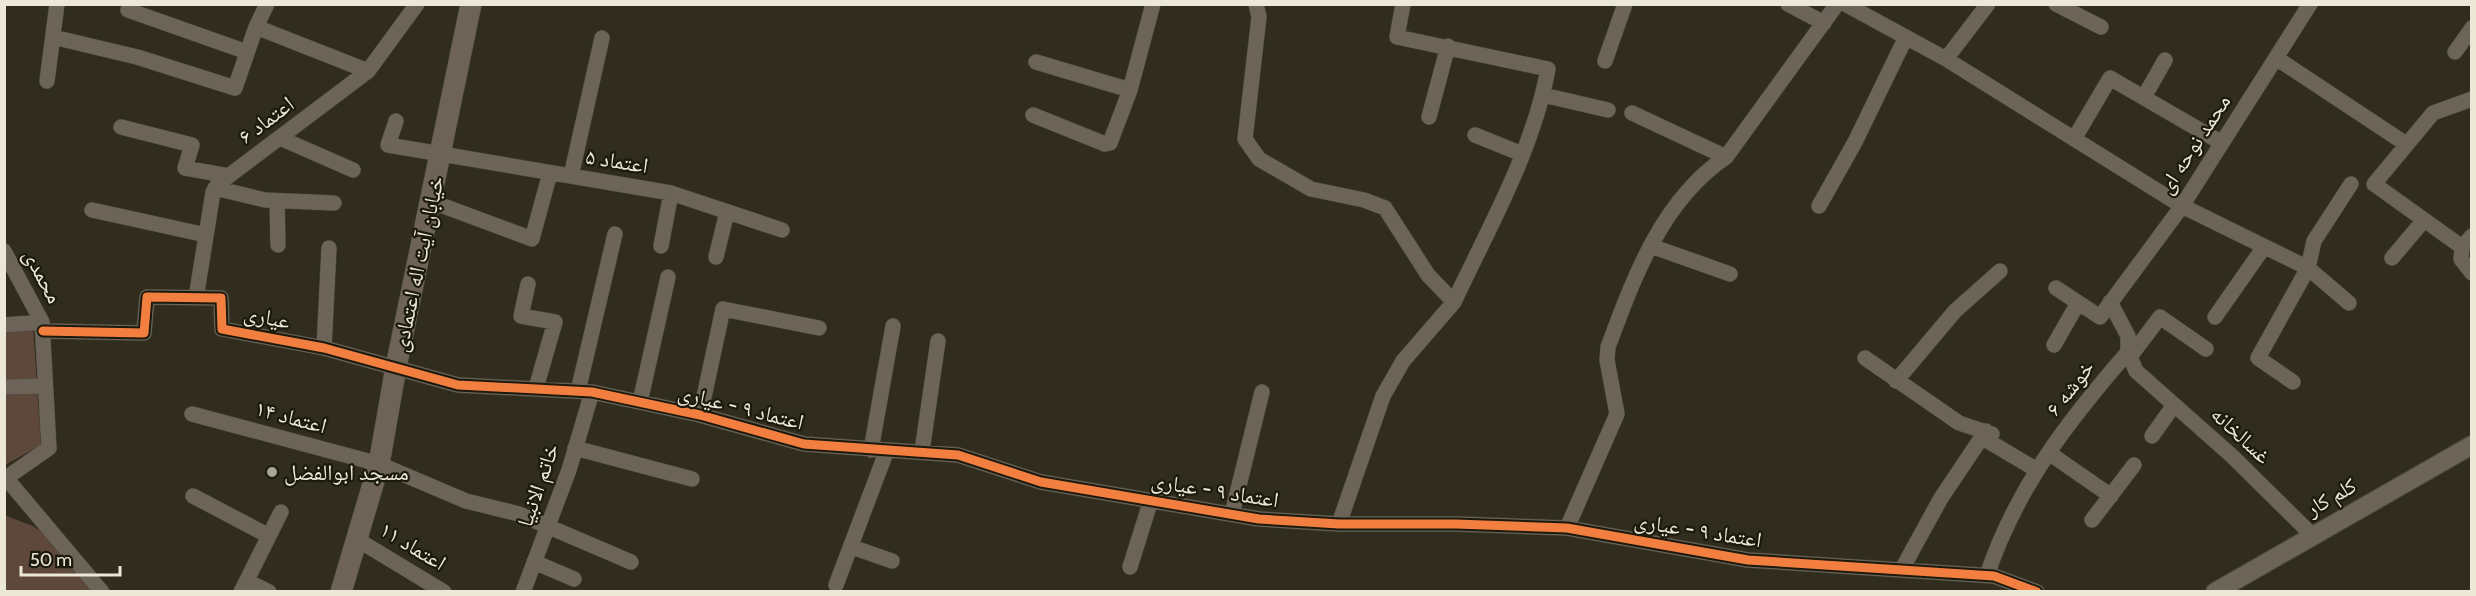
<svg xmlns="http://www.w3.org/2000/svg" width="2476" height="596" viewBox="0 0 2476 596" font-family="Cabin,'Noto Naskh Arabic',sans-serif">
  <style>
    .green { fill: #5e483b }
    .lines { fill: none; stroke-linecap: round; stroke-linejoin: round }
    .minor-casing { stroke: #4c4a3d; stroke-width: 16 }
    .tertiary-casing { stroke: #4c4a3d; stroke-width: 20 }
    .secondary-casing { stroke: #4c4a3d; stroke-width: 22 }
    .minor { stroke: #6c6458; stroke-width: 15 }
    .tertiary { stroke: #6c6458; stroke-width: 18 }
    .secondary { stroke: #6d6457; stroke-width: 21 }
    .cycleway-casing { stroke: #1c190d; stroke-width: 13 }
    .cycleway { stroke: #f27e40; stroke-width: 9 }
    .poi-dot { fill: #aaa797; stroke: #1c190d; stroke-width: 2 }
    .labels { text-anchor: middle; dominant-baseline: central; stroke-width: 4.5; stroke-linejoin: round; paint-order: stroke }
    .street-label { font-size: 22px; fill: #ece8d8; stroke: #1c190d }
    .poi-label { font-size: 22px; fill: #ece8d8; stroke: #1c190d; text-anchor: start }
  </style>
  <rect width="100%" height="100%" fill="#302d1e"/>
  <!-- green -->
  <path class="green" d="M33,326l8,119 -36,20v-137z
    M4,515l29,11 18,12 46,53h-92z"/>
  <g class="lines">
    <defs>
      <path id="minor" d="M1256,4l3,13 -14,122 14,20 52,30 53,11 21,8 43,67 26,27 -51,59 -20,35 -44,128
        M1403,4l-6,33 151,32c-15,82 -59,158 -94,233
        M1788,4l36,19
        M1845,4l101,55 236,147 126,62 41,35
        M2056,4l45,23
        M128,10l119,42
        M256,27l112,44
        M53,37l84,20 98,31 21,-61 11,-23
        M2455,52l17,-24
        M2276,58l130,86
        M1946,59l42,-55
        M1605,61l20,-57
        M1036,62l94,28
        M47,81l10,-77
        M1543,95l65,15
        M2144,97l21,-37
        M2472,99l-39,14 -59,71 88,63 10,-11
        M1632,113l94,44
        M1033,115l72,29 5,-1 20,-53 23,-86
        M1429,117l19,-71
        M396,121l-8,24 283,48 111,37
        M121,127l71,18 -7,23 44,8
        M1475,135l47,19
        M280,138l73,32
        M2074,139l36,-61 112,65
        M571,176l31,-138
        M215,188l50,12 69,3
        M277,201l1,44
        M430,201l102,38 18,-66
        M1819,206l36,-64 51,-105
        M92,210l114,25
        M661,246l10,-53
        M1651,246l79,28
        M2462,247l-1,12 11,14
        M4,251l38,71 7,126 -43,30 96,114
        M716,257l11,-45
        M2392,258l32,-38
        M528,284l-7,32 34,6 -19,66
        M2056,288l44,29 82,-111 128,-202
        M196,298l17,-106 5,-8 150,-113 49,-67
        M2110,302l18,34v16l8,19 96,85 80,79
        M2215,317l49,-70
        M4,325l38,-3
        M43,331l101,2 3,-36 74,1 1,31 102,19 134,37 134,7 108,23 104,29 154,11 83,27 218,37 80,5h117l111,4 181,32 246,16 43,16
        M2054,345l24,-42
        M324,348l5,-100
        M1865,358l94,65 33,11 -4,7 49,29
        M2129,358l31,-41 46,32
        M1896,381l59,-70 45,-40
        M2293,382l-35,-24 50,-90 6,-27 37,-57
        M4,387l41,-1
        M578,391l37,-157
        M640,402l28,-125
        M192,414l187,50 87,37 53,13 112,48
        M700,415l23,-106 96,19
        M2152,436l22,-31
        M575,448l117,31
        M871,450l22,-124
        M922,451l16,-110
        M2049,453l62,43
        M193,496l76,40
        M1232,514l30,-122
        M2092,520l42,-55
        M1567,528l50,-114 -10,-54 1,-13c26,-70 54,-147 118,-190l111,-153
        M358,540l86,52
        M852,547l40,14
        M534,562l40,17
        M1130,567l21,-67
        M1902,569l39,-71 45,-67
        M1987,575c30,-88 80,-153 141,-223
        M247,581l22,11
        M836,585l51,-135
        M241,592l40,-80
        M523,592l46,-122 23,-78"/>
      <path id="tertiary" d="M2215,592l257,-147"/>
      <path id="secondary" d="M341,592l38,-128 17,-97 75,-363"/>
    </defs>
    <!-- minor casing -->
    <use href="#minor" class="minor-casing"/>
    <!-- tertiary casing -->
    <use href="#tertiary" class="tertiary-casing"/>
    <!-- secondary casing -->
    <use href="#secondary" class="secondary-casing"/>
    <!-- minor -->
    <use href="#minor" class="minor"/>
    <!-- tertiary -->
    <use href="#tertiary" class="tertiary"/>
    <!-- secondary -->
    <use href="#secondary" class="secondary"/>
    <defs>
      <path id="cycleway" d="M43,331l101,2 3,-36 74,1 1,31 102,19 134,37 134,7 108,23 104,29 154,11 83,27 218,37 80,5h117l111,4 181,32 246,16 43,16"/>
    </defs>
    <!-- cycleway casing -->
    <use href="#cycleway" class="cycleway-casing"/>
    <!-- cycleway -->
    <use href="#cycleway" class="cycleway"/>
  </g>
  <!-- markers -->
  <circle class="poi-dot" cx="272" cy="472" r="6"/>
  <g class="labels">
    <!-- street labels -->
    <g class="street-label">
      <text transform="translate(266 120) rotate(-37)">اعتماد ۶</text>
      <text transform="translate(2194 144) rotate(-57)">محمد نوحه ای</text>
      <text transform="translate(617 161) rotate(9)">اعتماد ۵</text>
      <text transform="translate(418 264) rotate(-78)">خیابان آیت اله اعتمادی</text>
      <text transform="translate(43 276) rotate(62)">محمدی</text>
      <text transform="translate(267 317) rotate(11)">عیاری</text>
      <text transform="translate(2070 388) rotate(-52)">خوشه ۶</text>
      <text transform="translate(741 407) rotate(14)">اعتماد ۹ - عیاری</text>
      <text transform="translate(291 417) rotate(15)">اعتماد ۱۴</text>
      <text transform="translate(2241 435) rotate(43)">غسالخانه</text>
      <text transform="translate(538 485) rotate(-71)">خاتم الانبیا</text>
      <text transform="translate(1215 490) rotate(9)">اعتماد ۹ - عیاری</text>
      <text transform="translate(2331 497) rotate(-30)">کلم کار</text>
      <text transform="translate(1698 530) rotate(9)">اعتماد ۹ - عیاری</text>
      <text transform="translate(413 546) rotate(31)">اعتماد ۱۱</text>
    </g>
    <!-- poi labels -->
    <g class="poi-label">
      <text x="284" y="472">مسجد ابوالفضل</text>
    </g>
  </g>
  <!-- border -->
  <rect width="2476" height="596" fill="none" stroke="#ece8d8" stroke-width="12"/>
  <!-- scale -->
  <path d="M21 566v9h99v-9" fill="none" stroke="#ece8d8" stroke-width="3"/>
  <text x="30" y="566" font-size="18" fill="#ece8d8" stroke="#1c190d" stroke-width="4.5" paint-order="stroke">50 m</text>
</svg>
